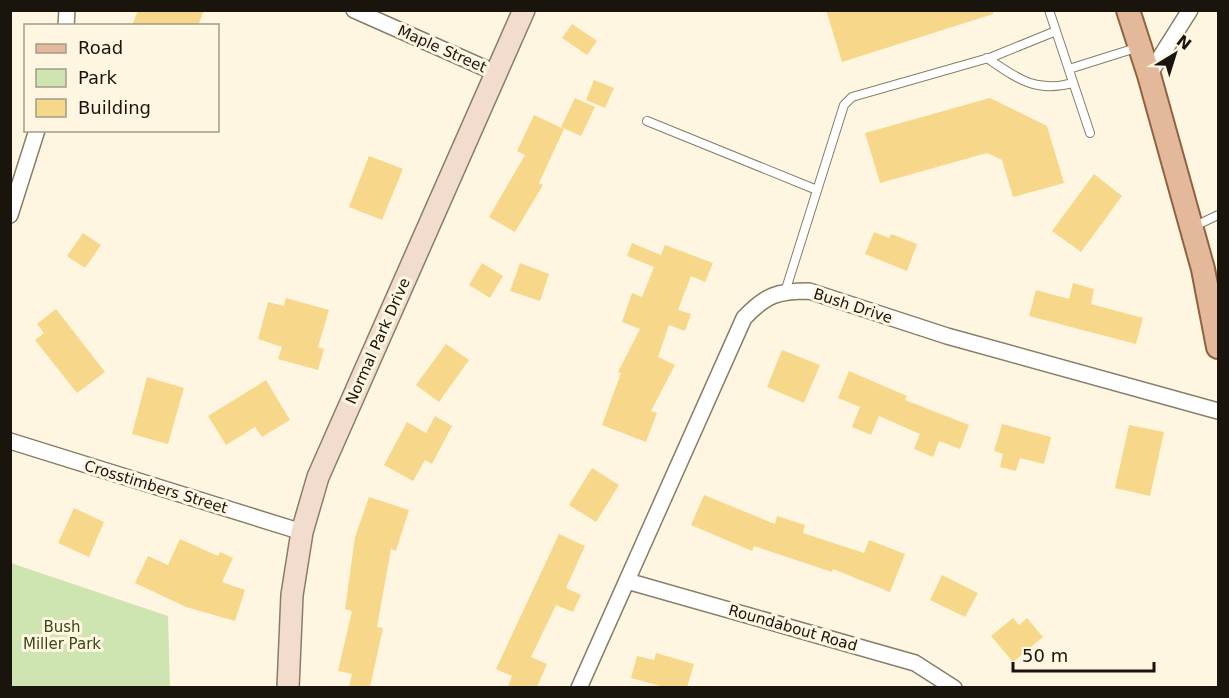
<svg xmlns="http://www.w3.org/2000/svg" width="1229" height="698" viewBox="0 0 1229 698" font-family="'DejaVu Sans',sans-serif">
  <style>
    .green { fill: #cfe5b1 }
    .building { fill: #f7d78a }
    .lines { fill: none; stroke-linecap: round; stroke-linejoin: round }
    .lane-casing { stroke: #887e67; stroke-width: 10 }
    .street-casing { stroke: #887e67; stroke-width: 18 }
    .secondary-casing { stroke: #887e67; stroke-width: 24 }
    .primary-casing { stroke: #91623d; stroke-width: 26 }
    .lane { stroke: #fff; stroke-width: 8 }
    .street { stroke: #fff; stroke-width: 15 }
    .secondary { stroke: #f2dccd; stroke-width: 21 }
    .primary { stroke: #e4b99b; stroke-width: 22 }
    .labels { text-anchor: middle; dominant-baseline: central; stroke-width: 6; stroke-linejoin: round; paint-order: stroke }
    .street-label { font-size: 15px; fill: #19150c; stroke: #fff6e2 }
    .park-label { font-size: 15px; fill: #364814; stroke: #fff6e2 }
  </style>
  <rect width="100%" height="100%" fill="#fff6e2"/>
  <!-- green -->
  <path class="green" d="M11,563l157,53 2,71h-159z"/>
  <!-- building -->
  <path class="building" d="M138,10h66l-6,16h-66z
    M826,10h167v4l-151,48z
    M572,24l25,17 -10,14 -25,-17z
    M594,80l20,8 -9,20 -19,-8z
    M575,98l20,9 -14,29 -20,-9z
    M990,98l57,28 17,57 -51,14 -11,-37 -15,-7 -107,30 -15,-50z
    M534,115l30,14 -25,54 4,2 -28,47 -26,-15 36,-62 -8,-4z
    M369,156l34,13 -21,51 -33,-13z
    M1094,174l28,22 -41,56 -29,-21z
    M874,232l15,6 2,-4 26,10 -10,27 -42,-17z
    M83,233l18,12 -16,23 -18,-12z
    M632,243l29,12 4,-10 48,18 -8,19 -14,-6 -13,34 13,4 -6,17 -16,-6 -11,32 17,8 -24,46 6,2 -11,29 -44,-17 19,-52 -3,-1 22,-43 -18,-7 10,-29 10,4 12,-30 -27,-11z
    M482,263l21,13 -13,22 -21,-13z
    M520,263l29,11 -9,27 -30,-10z
    M1073,283l21,6 -3,15 52,14 -7,26 -107,-28 7,-26 33,9z
    M286,298l43,12 -11,37 6,2 -6,21 -40,-11 4,-12 -24,-8 10,-37 16,4z
    M56,309l49,63 -28,21 -42,-53 9,-7 -7,-9z
    M446,344l23,16 -30,42 -23,-17z
    M782,350l38,15 -16,38 -37,-16z
    M849,371l58,25 -2,4 64,25 -9,24 -21,-8 -6,16 -19,-8 6,-15 -41,-18 -8,19 -19,-8 8,-20 -22,-9z
    M147,377l37,11 -16,56 -36,-10z
    M266,380l24,40 -28,17 -7,-10 -29,18 -18,-29z
    M435,416l17,10 -20,38 -7,-4 -12,21 -29,-16 23,-43 19,11z
    M1002,424l49,13 -7,27 -24,-6 -4,13 -16,-4 3,-13 -9,-3z
    M1129,425l35,7 -14,64 -35,-8z
    M592,468l27,17 -23,37 -27,-17z
    M704,495l71,29 2,-8 28,9 -2,8 61,20 5,-13 36,14 -15,38 -57,-23 -1,3 -78,-26 -2,5 -61,-26z
    M369,497l40,13 -13,41 -5,-2 -14,78 6,1 -13,59h-21l3,-13 -14,-3 14,-60 -7,-2 10,-72z
    M74,508l30,14 -15,35 -31,-14z
    M559,534l26,12 -19,42 15,7 -8,17 -17,-7 -25,52 16,7 -10,23h-29l4,-11 -16,-7z
    M180,539l38,17 2,-4 13,6 -11,24 23,8 -10,31 -49,-14 -51,-24 13,-27 20,9z
    M942,575l36,18 -13,24 -35,-17z
    M1013,618l6,7 8,-7 16,19 -30,25 -22,-26z
    M656,653l38,11 -7,23h-23l-33,-9 6,-22 17,4z"/>
  <g class="lines">
    <defs>
      <path id="lane" d="M1049,10l41,123
        M987,58c31,21 48,35 86,25
        M1069,69l70,-22
        M647,121l170,69
        M1193,227l25,-12
        M785,292l59,-187 8,-8 140,-40 64,-26"/>
      <path id="street" d="M354,10l142,63
        M66,26l1,-16
        M1149,75l41,-65
        M10,215l27,-85
        M10,441l292,91
        M627,581l288,82 39,25
        M579,688l165,-370c22,-23 33,-27 65,-27l138,45 271,75"/>
      <path id="secondary" d="M288,688l4,-93 10,-63 16,-55 206,-467"/>
      <path id="primary" d="M1128,10l21,65 54,194 15,78"/>
    </defs>
    <!-- lane casing -->
    <use href="#lane" class="lane-casing"/>
    <!-- street casing -->
    <use href="#street" class="street-casing"/>
    <!-- secondary casing -->
    <use href="#secondary" class="secondary-casing"/>
    <!-- primary casing -->
    <use href="#primary" class="primary-casing"/>
    <!-- lane -->
    <use href="#lane" class="lane"/>
    <!-- street -->
    <use href="#street" class="street"/>
    <!-- secondary -->
    <use href="#secondary" class="secondary"/>
    <!-- primary -->
    <use href="#primary" class="primary"/>
  </g>
  <g class="labels">
    <!-- street labels -->
    <g class="street-label">
      <text transform="translate(442 49) rotate(24)">Maple Street</text>
      <text transform="translate(853 306) rotate(18)">Bush Drive</text>
      <text transform="translate(378 341) rotate(-66)">Normal Park Drive</text>
      <text transform="translate(156 487) rotate(17)">Crosstimbers Street</text>
      <text transform="translate(793 628) rotate(16)">Roundabout Road</text>
    </g>
    <!-- park labels -->
    <g class="park-label">
      <text x="62" y="627">Bush<tspan x="62" dy="17">Miller Park</tspan></text>
    </g>
  </g>
  <!-- border -->
  <rect width="1229" height="698" fill="none" stroke="#19150c" stroke-width="24"/>
  <!-- legend -->
  <rect x="24" y="24" width="195" height="108" fill="#fff6e2" stroke="#a39c8c" stroke-width="1.5"/>
  <rect x="36" y="44" width="30" height="9" fill="#e4b99b" stroke="#a39c8c" stroke-width="1.5"/>
  <text x="78" y="54" font-size="18" fill="#19150c">Road</text>
  <rect x="36" y="69" width="30" height="18" fill="#cfe5b1" stroke="#a39c8c" stroke-width="1.5"/>
  <text x="78" y="84" font-size="18" fill="#19150c">Park</text>
  <rect x="36" y="99" width="30" height="18" fill="#f7d78a" stroke="#a39c8c" stroke-width="1.5"/>
  <text x="78" y="114" font-size="18" fill="#19150c">Building</text>
  <!-- north arrow -->
  <g transform="translate(1175 54) rotate(38)" stroke="#fff6e2" stroke-width="4.5" paint-order="stroke">
  <path d="M0-4.5L10 22L0 15L-10 22Z" fill="#19150c"/>
  <text y="-9" font-size="16" font-weight="bold" text-anchor="middle" fill="#19150c">N</text>
  </g>
  <!-- scale -->
  <path d="M1013 662v9h141v-9" fill="none" stroke="#19150c" stroke-width="3"/>
  <text x="1022" y="662" font-size="18" fill="#19150c" stroke="#fff6e2" stroke-width="4.5" paint-order="stroke">50 m</text>
</svg>
